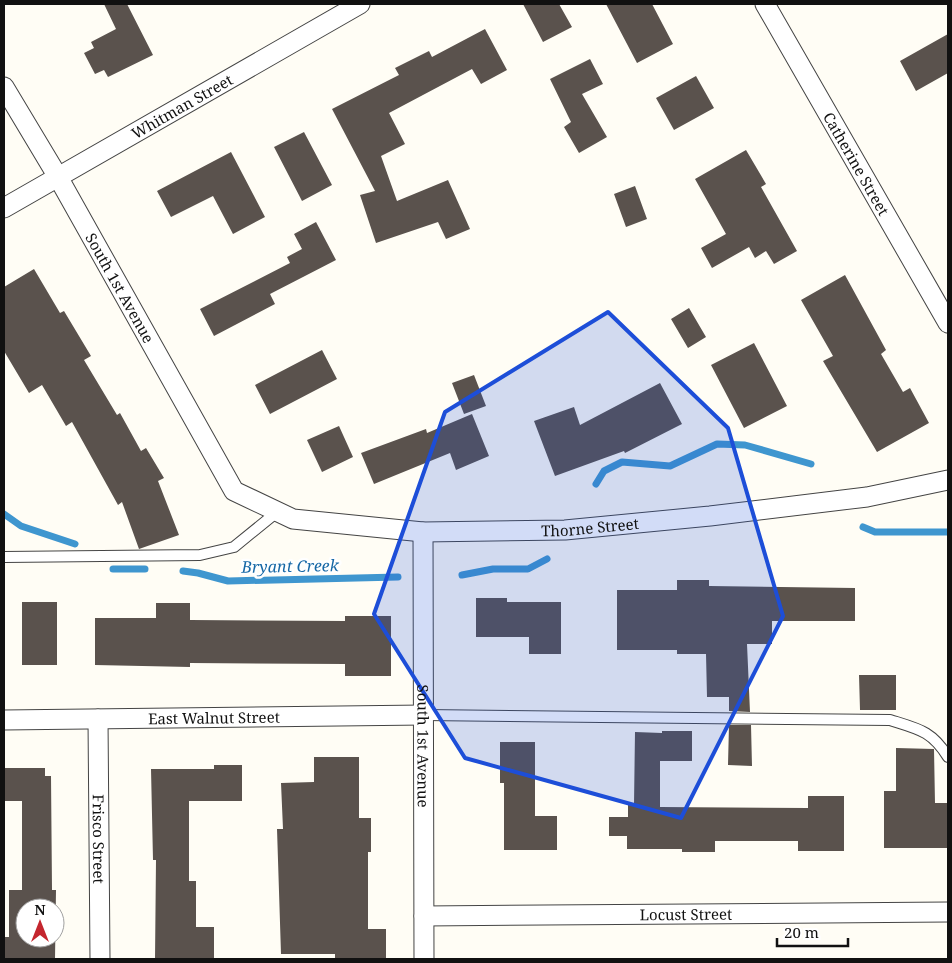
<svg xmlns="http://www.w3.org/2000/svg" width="952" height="963" viewBox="0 0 952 963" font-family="'Noto Serif',serif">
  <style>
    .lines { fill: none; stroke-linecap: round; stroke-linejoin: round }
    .stream { stroke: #3f96cf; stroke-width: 7 }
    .building { fill: #5a524d; fill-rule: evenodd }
    .lane-casing { stroke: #444; stroke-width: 12 }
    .street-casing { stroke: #444; stroke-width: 21 }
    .lane { stroke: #fff; stroke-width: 10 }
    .street { stroke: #fff; stroke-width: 19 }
    .marked { fill: #1d4ed8; fill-opacity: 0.2; stroke: #1d4ed8; stroke-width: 4; stroke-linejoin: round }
    .labels { text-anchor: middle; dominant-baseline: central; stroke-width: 5; stroke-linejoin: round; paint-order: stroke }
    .street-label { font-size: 15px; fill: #111; stroke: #fff }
    .water-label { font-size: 16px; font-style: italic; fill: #1768a6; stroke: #fff }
  </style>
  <rect width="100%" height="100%" fill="#fffdf5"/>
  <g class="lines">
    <!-- stream -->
    <path class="stream" d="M596,484l8,-13 18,-9 48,4 47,-22 28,1 66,19
      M4,514l17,12 54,18
      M863,527l12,5h73
      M113,569h32
      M183,571l15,2 30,8 170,-4
      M462,575l31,-6h35l19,-10"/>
  </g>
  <!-- building -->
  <path class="building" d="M104,4h23l26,51 -45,22 -4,-7 -9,4 -11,-21 10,-5 -3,-6 25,-13z
    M523,4h36l13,23 -29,15z
    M606,4h46l21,40 -36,19z
    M485,29l22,41 -26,14 -9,-15 -83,44 16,31 -24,12 16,45 51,-21 22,49 -24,10 -8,-17 -62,21 -16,-48 15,-4 -43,-82 67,-34 -4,-7 34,-17 3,6z
    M948,34v39l-32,18 -16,-30z
    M590,59l13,25 -21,10 25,43 -28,16 -15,-26 7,-5 -21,-43z
    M696,76l18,32 -40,22 -18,-32z
    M304,132l28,53 -30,16 -28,-54z
    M746,150l20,34 -5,3 36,64 -23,13 -8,-13 -11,7 -6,-11 -37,21 -11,-20 25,-14 -31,-55z
    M231,152l34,65 -32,17 -20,-38 -42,21 -14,-26z
    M635,186l12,33 -21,8 -12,-33z
    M316,222l20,38 -66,34 5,10 -61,32 -14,-27 90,-46 -3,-6 15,-8 -8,-15z
    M34,269l26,44 4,-2 27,45 -7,4 33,55 3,-2 21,38 5,-3 18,30 -6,3 21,54 -40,14 -17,-47 -4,3 -46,-83 -6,4 -24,-41 -13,8 -25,-42v-64z
    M845,275l41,75 -5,4 22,38 7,-4 19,35 -52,29 -54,-91 10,-5 -32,-56z
    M689,308l17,29 -18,11 -17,-29z
    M754,343l33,63 -43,22 -33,-63z
    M322,350l15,29 -67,35 -15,-29z
    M474,375l12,31 -22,8 -12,-31z
    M660,383l22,41 -57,29 -1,-2 -69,25 -21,-55 40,-14 6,18z
    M472,414l17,42 -33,14 -6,-17 -76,31 -13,-31 65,-24 1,4z
    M339,426l14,31 -31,15 -15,-32z
    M677,580h32v6l146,2v33h-83v23h-25l3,68 -21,-1v-14h-22l-1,-43h-29v-4h-60v-60h60z
    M476,598h31v4h54v52h-32v-17h-53z
    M22,602h35v63h-35z
    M156,603h34v17l155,1v-5h46v60h-46v-12l-155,-1v4l-95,-2v-47h61z
    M859,675h37v35h-36z
    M729,725h22l1,41 -24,-1z
    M662,731h30v30h-32v46l148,1v-12h36v55h-46v-10h-83v11h-33v-3h-55v-13h-18v-19h19v-12h6l1,-73 27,1z
    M500,742h35v74h22v34h-53v-67h-4z
    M896,748l38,1 1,54h13v45h-64v-57h12z
    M314,757h45v61h12v34h-3v77h18v30h-51v-5h-54l-4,-125h6l-2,-46 33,-1z
    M214,765h28v36h-53v80h7v46h18v32h-59l1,-99h-3l-2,-91h63z
    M4,768h41v8h6l1,114h4l-1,69h-51v-22h5v-47h13v-89h-18zM25,908h30v30h-30z"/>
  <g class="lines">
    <defs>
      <path id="lane" d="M4,557l196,-2 34,-8 43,-35
        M424,715l466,5c29,9 42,11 58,37"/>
      <g id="street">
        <path id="s1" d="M765,4l183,319"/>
        <path id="s2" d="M4,87l54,90 176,314 59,28 130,13 142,-2 145,-14 157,-19 81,-17"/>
        <path id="s3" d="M4,208l356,-204"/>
        <path id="s4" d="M423,532l1,427"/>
        <path id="s5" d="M98,719l2,240"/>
        <path id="s6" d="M4,720l420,-5"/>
        <path id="s7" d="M424,916l524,-4"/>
      </g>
    </defs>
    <!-- lane casing -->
    <use href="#lane" class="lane-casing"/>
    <!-- street casing -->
    <use href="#street" class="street-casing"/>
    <!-- lane -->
    <use href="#lane" class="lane"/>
    <!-- street -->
    <use href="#street" class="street"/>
  </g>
  <!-- marked area -->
  <path class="marked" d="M608,312l120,116 55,188 -102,202 -216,-60 -91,-144 71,-202z"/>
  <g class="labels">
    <!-- street labels -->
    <g class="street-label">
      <text stroke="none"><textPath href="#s3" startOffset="205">Whitman Street</textPath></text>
      <text stroke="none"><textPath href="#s1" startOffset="184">Catherine Street</textPath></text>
      <text stroke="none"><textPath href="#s2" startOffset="232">South 1st Avenue</textPath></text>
      <text stroke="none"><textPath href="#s2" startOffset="828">Thorne Street</textPath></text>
      <text stroke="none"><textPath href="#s6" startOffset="210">East Walnut Street</textPath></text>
      <text stroke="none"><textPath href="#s4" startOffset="214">South 1st Avenue</textPath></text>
      <text stroke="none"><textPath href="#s5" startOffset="120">Frisco Street</textPath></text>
      <text stroke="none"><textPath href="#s7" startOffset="262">Locust Street</textPath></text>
    </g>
    <!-- water labels -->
    <g class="water-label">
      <text transform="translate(290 566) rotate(-1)">Bryant Creek</text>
    </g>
  </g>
  <!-- border -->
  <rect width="952" height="963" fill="none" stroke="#111111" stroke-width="10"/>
  <!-- north arrow -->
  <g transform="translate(40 923)"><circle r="24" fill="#ffffff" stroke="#a0a0a0"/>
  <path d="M0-4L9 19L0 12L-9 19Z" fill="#c4262e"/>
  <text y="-8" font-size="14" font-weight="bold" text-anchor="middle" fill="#111111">N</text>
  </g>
  <!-- scale -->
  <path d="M777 938v8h71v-8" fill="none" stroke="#111111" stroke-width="2.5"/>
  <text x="784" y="938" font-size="15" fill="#111111" stroke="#ffffff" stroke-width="4" paint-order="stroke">20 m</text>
</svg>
